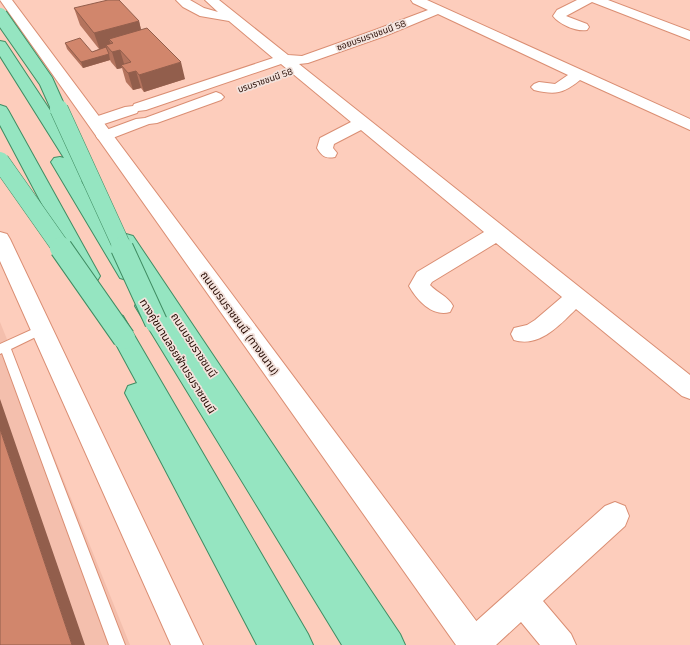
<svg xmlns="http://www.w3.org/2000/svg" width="690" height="645" viewBox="0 0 690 645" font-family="Mulish,'Noto Sans Thai',sans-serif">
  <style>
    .built { fill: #f4bfad }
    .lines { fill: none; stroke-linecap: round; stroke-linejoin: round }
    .lane-casing { stroke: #da8e73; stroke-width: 2 }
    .street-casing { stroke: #da8e73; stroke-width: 2 }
    .secondary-casing { stroke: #da8e73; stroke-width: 2 }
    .primary-casing { stroke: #408d63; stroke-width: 2 }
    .lane { fill: #fff; fill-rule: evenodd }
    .street { fill: #fff; fill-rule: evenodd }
    .secondary { fill: #fff; fill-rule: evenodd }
    .primary { fill: #95e5c1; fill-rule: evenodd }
    .primary-bridge-far2-casing { stroke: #408d63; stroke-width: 16; stroke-linecap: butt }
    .primary-bridge-far1-casing { stroke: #408d63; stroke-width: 19; stroke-linecap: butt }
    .primary-bridge-casing { stroke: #408d63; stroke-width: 24; stroke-linecap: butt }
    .primary-bridge-far2 { stroke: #95e5c1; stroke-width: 14 }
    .primary-bridge-far1 { stroke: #95e5c1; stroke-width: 18 }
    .primary-bridge { stroke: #95e5c1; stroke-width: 22 }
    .wall { fill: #b4735d }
    .shaded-wall { fill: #925e4c }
    .building { fill: #d1866c; stroke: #925e4c }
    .labels { text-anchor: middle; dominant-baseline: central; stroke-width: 3.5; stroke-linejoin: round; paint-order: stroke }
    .far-street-label { font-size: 9px; fill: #250a02; stroke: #f3e2dc }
    .street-label { font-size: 11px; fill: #250a02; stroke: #f3e2dc }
  </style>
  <rect width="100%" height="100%" fill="#fdcdbc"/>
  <!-- built -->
  <path class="built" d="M0,322l130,323h-130z"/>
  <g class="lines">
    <defs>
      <path id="lane" d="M42,325l4,1 2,3 -2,3 -35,17 114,296h-16l-107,-292 -2,1v-10z"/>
      <path id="street" d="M176,0h14l14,8 14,4 -13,-12h14l69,55 14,1 73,-26 53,-20 -15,-7 -2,-3h16l263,119v11l-110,-50c-17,14 -25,15 -46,10l-3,-3 3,-3 5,-2 16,2 13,-9 -130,-61 -53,22 -77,27 -9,1 391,311v24l-8,-3 -106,-87c-16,16 -37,39 -62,31l-3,-6 3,-6 13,-3 8,-5 27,-23 -66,-54 -64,39 -2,3c7,8 18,11 23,21l-3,6c-18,5 -33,-12 -41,-26l8,-14 67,-40 -123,-102 -27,14 -1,4 4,5 -2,4c-10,2 -13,-1 -18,-9l3,-10 31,-16 -70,-58 -135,46 -8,1 -1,2 -42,14 -6,-2 -2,-3 2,-3 36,-12 8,-1 1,-2 139,-46 -44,-37 -29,-5 -17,-9z
        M577,0h31l82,31v9l-98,-38 -26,14 21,8 2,3 -2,3c-11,2 -28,-6 -34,-14l4,-6z
        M216,92l5,2 3,3 -3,3 -64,23 -8,1 -39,15 -6,2 -6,-2 -2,-3 2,-3 38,-14 9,-1z
        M615,502l10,4 4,10 -4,10 -82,75 28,33 5,11h-36l-19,-23 -25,23h-37l4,-12 142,-127z"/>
      <path id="secondary" d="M0,0h12l474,634 5,11h-35z
        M0,232l7,2 3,5 193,406h-32l-171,-384z"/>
      <path id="primary" d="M0,41l5,1 2,3 87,132 -3,4 -6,2 -4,-2 36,59 2,-4 7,-2 7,2 267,398 5,11h-63l-207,-339 3,-6 8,-2 7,2 -16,-26 -3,4 -7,2 -7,-2 -69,-116 3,-4 6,-1 4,1 -64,-102z
        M0,105l6,2 2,3 92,166 -3,5 -7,3 -7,-3 -3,-5 -80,-151z
        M115,313l8,3 185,318 5,11h-56l-132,-252 3,-7 9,-3 -33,-61 3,-6z"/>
    </defs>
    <!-- lane casing -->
    <use href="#lane" class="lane-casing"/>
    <!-- street casing -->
    <use href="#street" class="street-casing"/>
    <!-- secondary casing -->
    <use href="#secondary" class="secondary-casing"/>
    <!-- primary casing -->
    <use href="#primary" class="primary-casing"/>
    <!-- lane -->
    <use href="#lane" class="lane"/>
    <!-- street -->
    <use href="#street" class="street"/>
    <!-- secondary -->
    <use href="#secondary" class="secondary"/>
    <!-- primary -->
    <use href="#primary" class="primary"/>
    <defs>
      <path id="primary-bridge-far2" d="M0,15l46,66 13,29"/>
      <path id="primary-bridge-far1" d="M59,109l64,140
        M0,161l62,88"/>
      <path id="primary-bridge" d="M61,248l63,90
        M122,248l34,74"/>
    </defs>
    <!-- primary-bridge-far2 casing -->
    <use href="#primary-bridge-far2" class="primary-bridge-far2-casing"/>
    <!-- primary-bridge-far1 casing -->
    <use href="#primary-bridge-far1" class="primary-bridge-far1-casing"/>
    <!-- primary-bridge casing -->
    <use href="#primary-bridge" class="primary-bridge-casing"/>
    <!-- primary-bridge-far2 -->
    <use href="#primary-bridge-far2" class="primary-bridge-far2"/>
    <!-- primary-bridge-far1 -->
    <use href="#primary-bridge-far1" class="primary-bridge-far1"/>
    <!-- primary-bridge -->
    <use href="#primary-bridge" class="primary-bridge"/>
  </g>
  <!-- wall -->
  <path class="wall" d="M74,8l65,13 2,9 44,49 -41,13 -3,-4 -8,2 -7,-8 -4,-14 -5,1 -6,-7 -1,-2 -27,8 -16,-19 -2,-6 27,9 7,-3 -19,-24z"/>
  <!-- shaded-wall -->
  <path class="shaded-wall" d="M139,21l4,17 -30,5 -4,-4 3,8 -6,-2 1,3 -7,2 -6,-17z
    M120,50l5,17 -4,-2 1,3 -5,1 -5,-17z
    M109,54l1,6 -27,8 -2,-6z
    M181,62l4,17 -41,13 -5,-17z
    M136,71l5,17 -8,2 -5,-17z
    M0,399l85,246h-13l-72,-216z"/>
  <!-- building -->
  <path class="building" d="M108,0h11l20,21 -45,12 -20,-25z
    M147,28l34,34 -42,13 -3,-4 -8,2 -7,-8 10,-3 -11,-12 -8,2 -6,-7 7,-2 -4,-4z
    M80,38l12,14 14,-5 3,7 -28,8 -16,-19z
    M0,429l72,216h-72z"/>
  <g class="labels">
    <!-- far-street labels -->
    <g class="far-street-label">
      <text transform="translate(371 35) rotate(-20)">ซอยบรมราชชนนี 58</text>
      <text transform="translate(265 80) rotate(-19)">บรมราชชนนี 58</text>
    </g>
    <!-- street labels -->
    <g class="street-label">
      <text transform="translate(240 323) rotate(54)">ถนนบรมราชชนนี (ทางขนาน)</text>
      <text transform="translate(194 345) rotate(57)">ถนนบรมราชชนนี</text>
      <text transform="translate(178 356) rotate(58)">ทางคู่ขนานลอยฟ้าบรมราชชนนี</text>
    </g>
  </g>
</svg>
